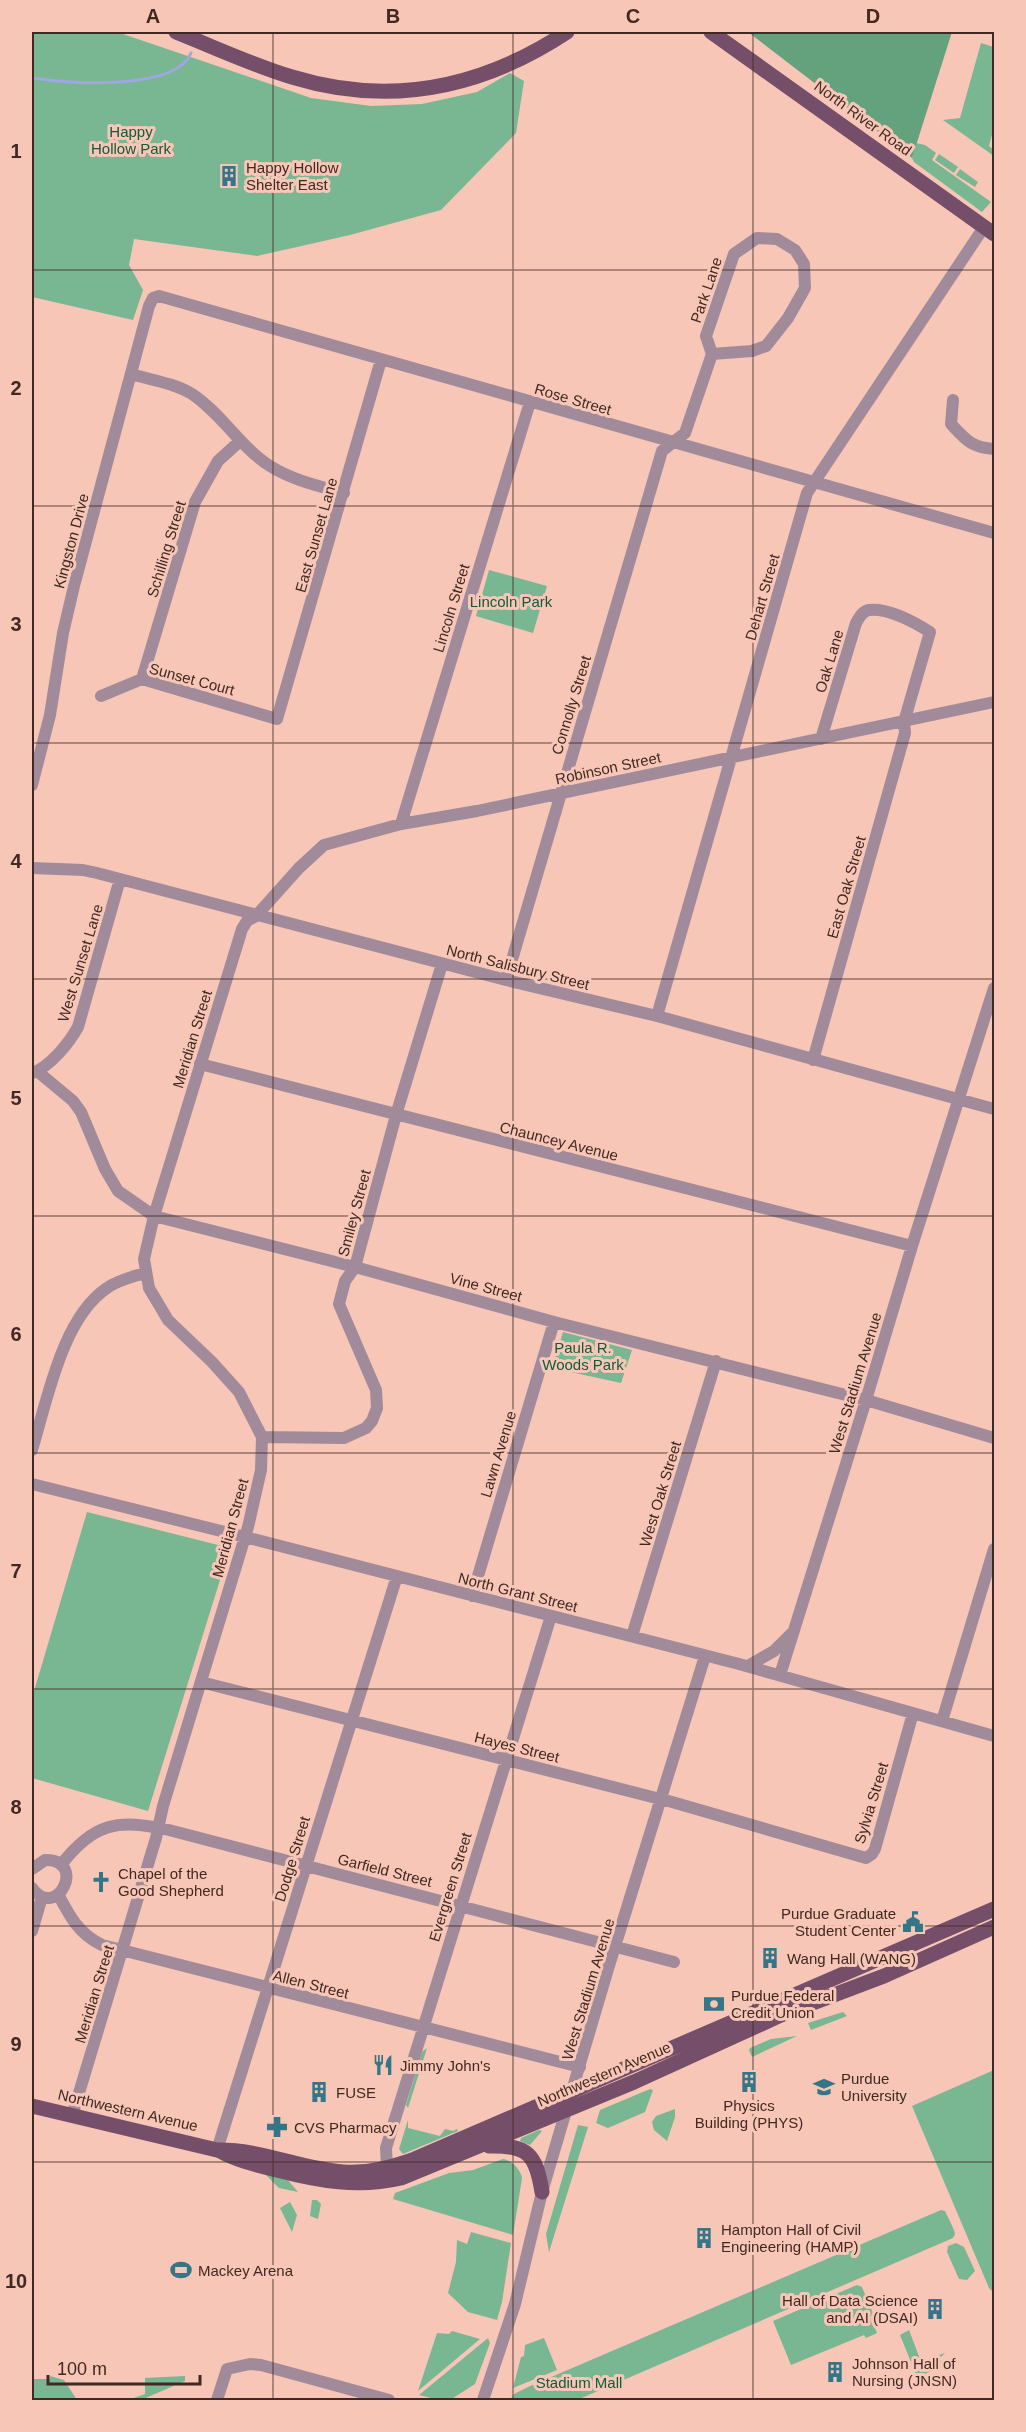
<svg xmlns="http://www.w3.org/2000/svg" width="1026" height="2432" viewBox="0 0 1026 2432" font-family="Arial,sans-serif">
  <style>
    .green { fill: #79b692 }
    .forest { fill: #63a27d }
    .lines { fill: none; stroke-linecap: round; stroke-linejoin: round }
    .stream { stroke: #9ea7e2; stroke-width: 3 }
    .minor { stroke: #a18b9a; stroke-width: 12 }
    .major { stroke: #754f6a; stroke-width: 15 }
    .grid { fill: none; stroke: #402922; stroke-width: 1.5; stroke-opacity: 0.55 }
    .labels { text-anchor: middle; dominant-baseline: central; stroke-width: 6; stroke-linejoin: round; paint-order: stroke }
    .street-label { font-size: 15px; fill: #402922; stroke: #f7c6b7 }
    .park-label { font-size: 15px; fill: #0e5c39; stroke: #f7c6b7 }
    .poi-label { font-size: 15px; fill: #402922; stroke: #f7c6b7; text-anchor: start }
    .neatline { fill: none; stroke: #402922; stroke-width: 2 }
    .grid-label { font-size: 20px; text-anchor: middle; font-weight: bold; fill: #402922 }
  </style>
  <rect width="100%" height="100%" fill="#f7c6b7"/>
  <!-- green -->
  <path class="green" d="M32,32h85l194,66 60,8 51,-2 55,-12 33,-19 14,8 -8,52 -75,77 -91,25 -93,21 -123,-17 -5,26 14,25 -10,30 -101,-23z
    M981,43l13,4v49l-2,1 2,2v28l-5,19 5,4v6l-51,-36 17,-2z
    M916,143l9,2 11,8 -4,7 59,42 -9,10 -68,-50 -2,-4z
    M939,154l19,13 -4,6 -19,-13z
    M960,169l18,13 -3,5 -19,-12z
    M489,570l58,16 -14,47 -57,-17z
    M563,1332l69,18 -11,33 -69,-15z
    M87,1512l143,36 -82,263 -116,-33v-80z
    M843,2012l4,4 -36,14 -3,-7z
    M797,2036l-45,21 -3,-7 1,-2 21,-9z
    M427,2048l-19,60 -2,-3 16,-53z
    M994,2070v223l-5,-5 -77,-182z
    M650,2089l3,1 -8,22 -37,16 -12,-5 4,-13z
    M675,2109v8l-8,24 -13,-11 -2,-8 4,-6z
    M408,2120v8l32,8 5,-7 8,2 4,-2 1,2 -55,23 -4,-5z
    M578,2125l10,2 -39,125 -3,-18z
    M539,2130l3,1 -12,14 -10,-4 1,-3z
    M503,2159c8,1 18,11 19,19l-9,57 -120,-36 2,-6 54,-20 24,-3z
    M264,2173l23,6 11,13 -19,-4z
    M312,2200h5l4,4 -3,15 -8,-3z
    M290,2202l7,13 -5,17 -12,-24z
    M941,2210l4,1 9,19 1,4 -2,4 -376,162h-67l4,-6 14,-7z
    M471,2232l40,11 -9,59 -5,18 -29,-8 -20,-19 8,-31 1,-22 10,4z
    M956,2243l8,4 11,24 -8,9 -8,-1 -12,-27 1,-6z
    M857,2285l5,2 12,29 -4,2 7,15 -11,5 -2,-3 -73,30 -18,-44z
    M909,2330l11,29 5,1 20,-7 -5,5 4,8 -27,11 -17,-42z
    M452,2331l28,8 -62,52 19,-58 12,1z
    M488,2338l2,5 -15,41 -25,16h-11l-20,-5z
    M544,2338l13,32 -44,18 8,-31 3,-1 1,-11z
    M50,2376l14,4 13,20h-45v-21h18z
    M185,2376v5l-44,19h-13l17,-6v-16z"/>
  <!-- forest -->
  <path class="forest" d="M748,32h204l-40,126z"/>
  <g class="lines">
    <!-- stream -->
    <path class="stream" d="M32,78c35,5 143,14 159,-25"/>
    <!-- minor -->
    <path class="minor" d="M757,238l20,1 18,11 9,14 1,24 -17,30 -22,28 -14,5 -40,3 -6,-18 28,-82z
      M131,374c20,6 43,9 61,20 30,20 48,53 78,72 22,14 49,20 74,27
      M953,400l-2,24c15,16 20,23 43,25
      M142,679l53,-177 23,-41 22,-20
      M101,696l41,-17 135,40 104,-359
      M32,785l18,-70 13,-82 11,-47 75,-280 4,-8 6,-2 835,237
      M401,824l129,-422
      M32,868l51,2 14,3 409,107 151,36 337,93
      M506,980l156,-529 23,-18 27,-79
      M657,1016l150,-523 177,-266
      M813,1060l92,-327 -1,-11 26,-90c-16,-10 -42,-24 -61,-22 -7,1 -10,8 -13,13l-35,116
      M200,1064l712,182
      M37,1071l36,30 8,11 24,57 13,22 36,25 201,51 199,55 312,78 128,38
      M32,1073c18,-6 37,-30 46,-46l42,-148
      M262,1437l82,1 22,-10 6,-7 5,-13 -1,-18 -37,-86 6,-23 10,-14 41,-152 46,-151
      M32,1450c15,-49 30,-132 75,-162 11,-8 25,-11 38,-15
      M32,1484l213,53 494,127 255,72
      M472,1596l82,-274
      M632,1636l84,-275
      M748,1666l26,-15 17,-17
      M780,1675l86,-275 46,-154 82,-258
      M201,1682l471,120 194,56 6,-4 3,-5 38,-136
      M942,1721l52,-172
      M61,1865c33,-43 57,-46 108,-35l505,132
      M32,1869l13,-9c43,-1 12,62 -13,28
      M58,1894c12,23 21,40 44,51l478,122
      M32,1931l10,-34
      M72,2116l84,-278 7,-32 85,-279 13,-57 1,-33 -23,-45 -27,-30 -44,-42 -19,-32 -5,-29 10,-43 88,-287 5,-8 9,-5 43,-48 25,-23 77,-21 76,-13 517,-109
      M217,2150l180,-574
      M387,2168l-1,-20 165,-532
      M217,2400l10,-31 23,-5 11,1 128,35
      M483,2400l32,-96 27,-112 66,-223 97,-313"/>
    <!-- major -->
    <path class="major" d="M176,32c38,15 76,33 116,45 98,30 190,11 275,-45
      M711,32l283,202
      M32,2106l185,44c43,-1 83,19 126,22 25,2 49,-5 72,-13l579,-250
      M489,2146c39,-1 47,8 53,46
      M220,2151c18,10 37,14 57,19 42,11 81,18 124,8l233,-96 147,-67 103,-39 110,-49"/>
  </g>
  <!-- grid -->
  <path class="grid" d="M273,32v2368M513,32v2368M753,32v2368M32,270h962M32,506h962M32,743h962M32,979h962M32,1216h962M32,1453h962M32,1689h962M32,1926h962M32,2162h962"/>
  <!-- icons -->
  <defs>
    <symbol id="building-bare" viewBox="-9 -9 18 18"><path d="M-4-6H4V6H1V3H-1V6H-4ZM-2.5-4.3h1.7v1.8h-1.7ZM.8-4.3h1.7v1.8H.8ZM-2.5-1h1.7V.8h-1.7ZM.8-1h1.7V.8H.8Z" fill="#347688" stroke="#f7c6b7" stroke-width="2.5" paint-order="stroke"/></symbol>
    <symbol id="church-bare" viewBox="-9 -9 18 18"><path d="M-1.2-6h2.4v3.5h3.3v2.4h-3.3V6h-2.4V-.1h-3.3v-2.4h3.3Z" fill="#347688" stroke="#f7c6b7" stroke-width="2.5" paint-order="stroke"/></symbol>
    <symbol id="civic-bare" viewBox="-9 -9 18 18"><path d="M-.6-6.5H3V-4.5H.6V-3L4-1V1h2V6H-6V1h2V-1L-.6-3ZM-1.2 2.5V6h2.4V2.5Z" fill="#347688" stroke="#f7c6b7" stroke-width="2.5" paint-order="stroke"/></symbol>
    <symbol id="bank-bare" viewBox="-9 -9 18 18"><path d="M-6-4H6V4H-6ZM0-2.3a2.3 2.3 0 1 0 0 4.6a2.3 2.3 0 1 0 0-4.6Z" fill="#347688" stroke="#f7c6b7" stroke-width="2.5" paint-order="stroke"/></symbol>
    <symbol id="restaurant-bare" viewBox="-9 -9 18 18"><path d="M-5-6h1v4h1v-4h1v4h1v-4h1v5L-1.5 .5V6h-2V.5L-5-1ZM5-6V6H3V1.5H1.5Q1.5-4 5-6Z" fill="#347688" stroke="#f7c6b7" stroke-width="2.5" paint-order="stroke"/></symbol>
    <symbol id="university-bare" viewBox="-9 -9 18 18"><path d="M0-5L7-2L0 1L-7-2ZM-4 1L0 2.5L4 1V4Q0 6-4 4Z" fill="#347688" stroke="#f7c6b7" stroke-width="2.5" paint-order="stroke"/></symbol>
    <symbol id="pharmacy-bare" viewBox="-9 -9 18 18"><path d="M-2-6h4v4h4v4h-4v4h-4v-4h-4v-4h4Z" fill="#347688" stroke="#f7c6b7" stroke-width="2.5" paint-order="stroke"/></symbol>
    <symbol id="stadium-bare" viewBox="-9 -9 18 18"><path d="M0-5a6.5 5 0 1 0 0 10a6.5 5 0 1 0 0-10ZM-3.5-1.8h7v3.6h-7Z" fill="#347688" stroke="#f7c6b7" stroke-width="2.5" paint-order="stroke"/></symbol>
  </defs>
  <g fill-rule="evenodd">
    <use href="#building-bare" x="214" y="161" width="30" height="30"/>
    <use href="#church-bare" x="86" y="1867" width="30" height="30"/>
    <use href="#civic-bare" x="898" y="1907" width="30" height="30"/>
    <use href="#building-bare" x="755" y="1943" width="30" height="30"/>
    <use href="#bank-bare" x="699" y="1989" width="30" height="30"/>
    <use href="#restaurant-bare" x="368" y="2050" width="30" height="30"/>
    <use href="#building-bare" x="734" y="2067" width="30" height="30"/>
    <use href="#university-bare" x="809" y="2072" width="30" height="30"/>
    <use href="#building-bare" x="304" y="2077" width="30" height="30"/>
    <use href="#pharmacy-bare" x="262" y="2112" width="30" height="30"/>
    <use href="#building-bare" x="689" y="2223" width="30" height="30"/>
    <use href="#stadium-bare" x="166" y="2255" width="30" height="30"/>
    <use href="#building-bare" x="920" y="2294" width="30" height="30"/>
    <use href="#building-bare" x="820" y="2357" width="30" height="30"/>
  </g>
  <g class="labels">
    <!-- street labels -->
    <g class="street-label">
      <text transform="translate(863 118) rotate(36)">North River Road</text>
      <text transform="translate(706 290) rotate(-71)">Park Lane</text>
      <text transform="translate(573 399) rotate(16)">Rose Street</text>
      <text transform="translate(316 535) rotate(-74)">East Sunset Lane</text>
      <text transform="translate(71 541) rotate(-75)">Kingston Drive</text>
      <text transform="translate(166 549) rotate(-73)">Schilling Street</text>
      <text transform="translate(762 597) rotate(-74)">Dehart Street</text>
      <text transform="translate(451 608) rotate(-73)">Lincoln Street</text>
      <text transform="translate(829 661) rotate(-73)">Oak Lane</text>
      <text transform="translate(192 679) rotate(15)">Sunset Court</text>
      <text transform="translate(571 705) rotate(-73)">Connolly Street</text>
      <text transform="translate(608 768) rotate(-12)">Robinson Street</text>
      <text transform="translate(846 887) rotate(-74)">East Oak Street</text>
      <text transform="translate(80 963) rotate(-73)">West Sunset Lane</text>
      <text transform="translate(518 967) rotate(14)">North Salisbury Street</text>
      <text transform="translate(192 1039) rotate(-73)">Meridian Street</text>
      <text transform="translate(559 1141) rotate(14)">Chauncey Avenue</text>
      <text transform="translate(354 1213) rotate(-75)">Smiley Street</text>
      <text transform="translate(486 1287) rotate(15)">Vine Street</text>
      <text transform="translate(855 1383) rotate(-73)">West Stadium Avenue</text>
      <text transform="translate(498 1454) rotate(-73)">Lawn Avenue</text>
      <text transform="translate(660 1494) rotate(-73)">West Oak Street</text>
      <text transform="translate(230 1528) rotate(-75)">Meridian Street</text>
      <text transform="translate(518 1592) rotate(14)">North Grant Street</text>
      <text transform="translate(517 1747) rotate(14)">Hayes Street</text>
      <text transform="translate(871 1803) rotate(-73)">Sylvia Street</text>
      <text transform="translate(292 1859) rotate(-73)">Dodge Street</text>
      <text transform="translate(385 1870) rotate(14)">Garfield Street</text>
      <text transform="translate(450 1887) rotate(-73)">Evergreen Street</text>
      <text transform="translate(311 1984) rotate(14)">Allen Street</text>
      <text transform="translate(588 1989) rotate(-73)">West Stadium Avenue</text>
      <text transform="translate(94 1994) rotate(-73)">Meridian Street</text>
      <text transform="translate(604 2074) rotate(-23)">Northwestern Avenue</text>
      <text transform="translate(128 2110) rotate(13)">Northwestern Avenue</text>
    </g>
    <!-- park labels -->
    <g class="park-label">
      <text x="131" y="131">Happy<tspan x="131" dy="17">Hollow Park</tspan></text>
      <text x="511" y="601">Lincoln Park</text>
      <text x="583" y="1347">Paula R.<tspan x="583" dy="17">Woods Park</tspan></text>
      <text x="579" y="2382">Stadium Mall</text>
    </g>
    <!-- poi labels -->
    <g class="poi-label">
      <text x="246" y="167">Happy Hollow<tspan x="246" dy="17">Shelter East</tspan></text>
      <text x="118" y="1873">Chapel of the<tspan x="118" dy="17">Good Shepherd</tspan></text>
      <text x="896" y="1913" text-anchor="end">Purdue Graduate<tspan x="896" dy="17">Student Center</tspan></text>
      <text x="787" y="1958">Wang Hall (WANG)</text>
      <text x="731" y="1995">Purdue Federal<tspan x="731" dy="17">Credit Union</tspan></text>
      <text x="400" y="2065">Jimmy John's</text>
      <text x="841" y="2078">Purdue<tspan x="841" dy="17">University</tspan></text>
      <text x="336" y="2092">FUSE</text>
      <text x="749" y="2105" text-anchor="middle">Physics<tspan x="749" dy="17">Building (PHYS)</tspan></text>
      <text x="294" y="2127">CVS Pharmacy</text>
      <text x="721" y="2229">Hampton Hall of Civil<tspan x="721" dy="17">Engineering (HAMP)</tspan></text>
      <text x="198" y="2270">Mackey Arena</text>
      <text x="918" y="2300" text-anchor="end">Hall of Data Science<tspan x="918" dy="17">and AI (DSAI)</tspan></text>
      <text x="852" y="2363">Johnson Hall of<tspan x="852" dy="17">Nursing (JNSN)</tspan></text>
    </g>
  </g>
  <!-- border -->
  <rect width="1026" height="2432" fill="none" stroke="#f7c6b7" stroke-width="66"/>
  <!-- scale -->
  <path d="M48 2375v9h152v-9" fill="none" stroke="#402922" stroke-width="3"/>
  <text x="57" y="2375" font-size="18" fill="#402922" stroke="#f7c6b7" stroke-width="4.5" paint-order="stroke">100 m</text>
  <rect x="33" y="33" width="960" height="2366" class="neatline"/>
  <g class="grid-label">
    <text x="153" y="23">A</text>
    <text x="393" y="23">B</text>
    <text x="633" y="23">C</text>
    <text x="873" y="23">D</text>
    <text x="16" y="158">1</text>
    <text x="16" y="395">2</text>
    <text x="16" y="631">3</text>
    <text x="16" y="868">4</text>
    <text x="16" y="1105">5</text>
    <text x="16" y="1341">6</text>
    <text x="16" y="1578">7</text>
    <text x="16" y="1814">8</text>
    <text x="16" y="2051">9</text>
    <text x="16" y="2288">10</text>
  </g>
</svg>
